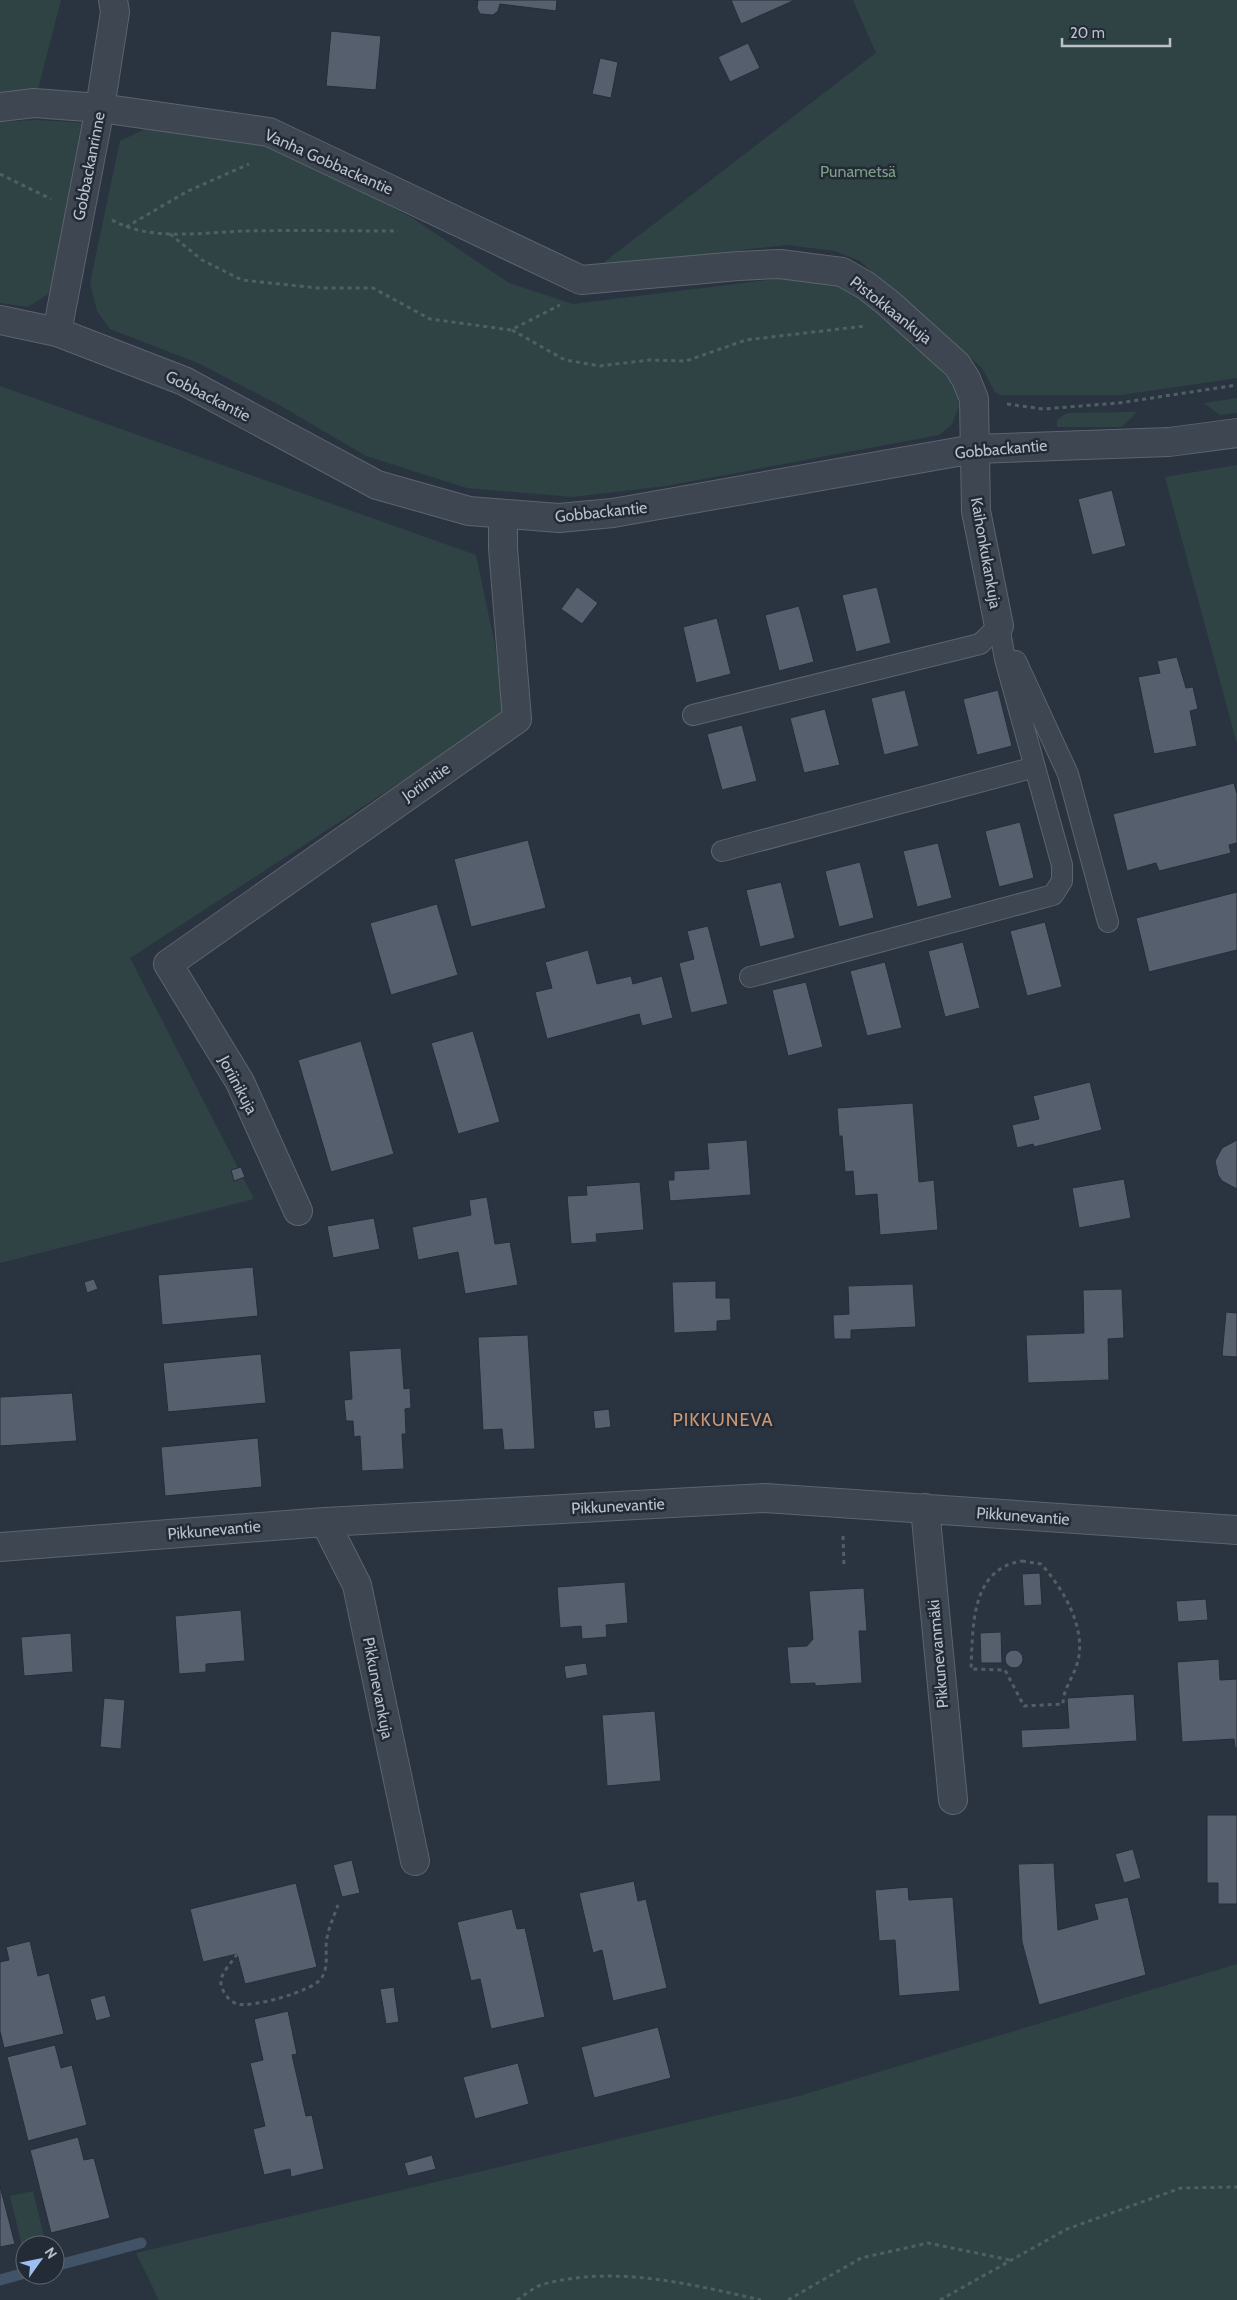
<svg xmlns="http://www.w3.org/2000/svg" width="1237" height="2300" viewBox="0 0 1237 2300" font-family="Cabin,sans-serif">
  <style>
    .green { fill: #2f4344 }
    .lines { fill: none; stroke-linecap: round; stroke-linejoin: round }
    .stream { stroke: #425267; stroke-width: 11 }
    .building { fill: #565f6e; stroke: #252d38 }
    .service-casing { stroke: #5c646e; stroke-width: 22 }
    .minor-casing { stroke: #5c646e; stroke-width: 30 }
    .tertiary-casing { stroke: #5c646e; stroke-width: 30 }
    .path { stroke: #4e6062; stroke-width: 3; stroke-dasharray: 4 4; stroke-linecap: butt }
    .service { stroke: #3e4651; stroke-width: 20 }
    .minor { stroke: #3e4651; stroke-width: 28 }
    .tertiary { stroke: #3e4651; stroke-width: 28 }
    .labels { text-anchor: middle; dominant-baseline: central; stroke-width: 5; stroke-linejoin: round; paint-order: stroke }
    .street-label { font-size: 16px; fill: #bbc1cb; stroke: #232b36 }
    .park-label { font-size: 16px; fill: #7c9e84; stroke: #232b36 }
    .neighbourhood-label { font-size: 18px; letter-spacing: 1px; fill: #cb9975; stroke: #232b36 }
  </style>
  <rect width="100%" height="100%" fill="#2a3440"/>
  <!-- green -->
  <path class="green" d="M0,0h61l-23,89 -38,3z
    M853,0h384v378l-116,17h-121l-5,-3 -13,-24 -122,-107 -25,-10 -49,-6 -188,22 278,-214z
    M35,120l52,3 -34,168 -25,16 -28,-4v-181z
    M202,128l66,13 146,78 95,64 64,21 219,-27 42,7 41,22 50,47 31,35 3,18 -7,18 -13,11 -273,51 -94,11 -105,-9 -101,-32 -85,-50 -83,-43 -88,-34 -13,-18 -7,-28 30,-142 25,-12z
    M0,386l476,169 19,90 9,70 -374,243 124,241 -254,64z
    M1237,398v15l-17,2 -16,-12z
    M1137,412l-15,15h-65v-7l10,-7z
    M1237,465v279l-72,-267z
    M1237,1964v336h-1078l-23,-47 663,-157z
    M33,2191l13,54h-21v13l-15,-62z"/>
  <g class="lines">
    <!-- stream -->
    <path class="stream" d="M55,2266l86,-23
      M0,2280l25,-7"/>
  </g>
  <!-- building -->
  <path class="building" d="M474,0h83l-1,11 -56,-7 -2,7 -5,4 -13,-1 -3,-6 1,-8z
    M731,0h64l-54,24z
    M331,31l50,5 -5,54 -50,-4z
    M748,43l12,25 -30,14 -12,-25z
    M600,58l18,4 -7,36 -19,-4z
    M1112,490l14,56 -34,9 -14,-56z
    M577,587l21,16 -16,21 -21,-15z
    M877,587l14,56 -35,9 -14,-57z
    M799,606l15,56 -35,9 -14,-56z
    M717,618l14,56 -35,9 -13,-56z
    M1177,657l9,31 7,-1 5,22 -8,2 7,35 -43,8 -16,-77 22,-4 -3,-12z
    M905,690l14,56 -35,9 -13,-57z
    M998,690l14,56 -35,9 -14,-56z
    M825,709l15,56 -36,8 -14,-55z
    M742,725l15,56 -35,9 -15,-56z
    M1234,783l3,11v49l-8,2 2,8 -72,18 -3,-8 -29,8 -14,-57z
    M1020,822l14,56 -35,9 -14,-56z
    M528,840l18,68 -75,19 -17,-68z
    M938,843l14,55 -35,9 -14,-56z
    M860,862l14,56 -35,9 -14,-56z
    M781,882l14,56 -35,9 -14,-57z
    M1237,892v58l-88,22 -13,-54z
    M437,904l21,71 -67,20 -21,-72z
    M1045,922l17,65 -35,9 -17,-65z
    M708,926l20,78 -37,9 -12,-50 15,-4 -7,-28z
    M963,942l17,66 -35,9 -17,-66z
    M588,950l9,34 34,-8 2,8 29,-8 11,42 -31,8 -3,-12 -92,25 -12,-47 17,-4 -7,-26z
    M885,962l17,66 -35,8 -17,-65z
    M806,982l17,65 -35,9 -16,-66z
    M473,1031l27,91 -42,12 -27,-91z
    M361,1041l33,113 -63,18 -33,-112z
    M1090,1082l12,48 -68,17 -1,-3 -16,4 -5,-23 27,-6 -6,-23z
    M913,1103l6,79 15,-2 4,50 -58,5 -3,-41 -22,2 -2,-25 -8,1 -3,-36h-3l-2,-28z
    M747,1140l4,55 -81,6 -2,-21h6v-9l35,-2 -2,-26z
    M1237,1140v49l-15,-8 -4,-6 -3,-14 7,-13z
    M241,1167l4,10 -11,4 -3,-11z
    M1124,1179l7,39 -52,10 -7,-40z
    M640,1182l4,48 -48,4 1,8 -26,2 -4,-48 20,-1 -1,-9z
    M487,1197l8,47 15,-2 8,43 -53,9 -7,-42 -40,8 -6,-33 59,-12 -2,-15z
    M374,1218l6,31 -47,9 -6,-32z
    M253,1267l5,49 -96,9 -4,-50z
    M94,1279l4,10 -11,4 -3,-11z
    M716,1281v17h14l1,22 -14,1v10l-43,2 -2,-51z
    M913,1284l3,43 -65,3v9h-17l-1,-24 16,-1 -1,-28z
    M1122,1289l2,49 -16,1 1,41 -81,3 -2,-48 58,-2 -1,-43z
    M1226,1312l11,1v44l-15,-1z
    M528,1335l7,114 -31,1 -2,-21 -19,1 -5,-93z
    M401,1348l3,41 6,-1 1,20 -6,1 1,25h-4l2,35 -42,2 -2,-35 -6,1 -1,-16h-7l-2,-21 8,-1 -3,-48z
    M261,1354l5,49 -98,9 -5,-49z
    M72,1389l5,55 -1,-3 -76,5v-49l72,-4z
    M609,1409l2,18 -16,2 -2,-18z
    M258,1438l4,49 -97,9 -4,-49z
    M1040,1573l2,32 -18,1 -2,-32z
    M625,1582l3,41 -22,2 1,12 -25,2 -1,-13 -21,2 -3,-41z
    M864,1588l3,43h-8l3,52 -47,3v-3l-25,1 -3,-37 20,-1 6,-7 -4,-48z
    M1206,1599l2,21 -30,2 -2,-21z
    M241,1610l4,51 -39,3v8l-27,2 -4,-58z
    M1001,1632l1,31h-21l-1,-30z
    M71,1633l2,39 -49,4 -3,-39z
    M1005 1659a9 9 0 1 1 18 0a9 9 0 1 1-18 0Z
    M1219,1659l1,21 17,-1v69h-2l-1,-9 -52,3 -5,-80z
    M586,1663l2,12 -22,4 -2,-13z
    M1134,1694l3,47 -115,7 -1,-18 48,-2 -2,-30z
    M104,1698l21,2 -4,49 -21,-2z
    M655,1711l6,70 -54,5 -5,-71z
    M1207,1815h30v89h-19v-21h-11z
    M1133,1849l8,29 -17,5 -9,-29z
    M352,1860l8,33 -18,4 -9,-32z
    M1054,1863l4,67 40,-11 -4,-15 34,-7 18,78 -107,30 -17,-63 -4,-78z
    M634,1881l4,20 8,-2 21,89 -54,13 -11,-51 -9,3 -14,-60z
    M296,1883l21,84 -72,17 -8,-30 -34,8 -13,-53z
    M908,1887l1,13 44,-3 7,94 -61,5 -4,-56 -16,1 -4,-51z
    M512,1909l5,20 8,-1 20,89 -54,12 -11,-50 -9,2 -14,-59z
    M30,1941l8,35 11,-3 15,61 -60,14 -4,-17v-69l9,-2 -3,-13z
    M394,1987l5,35 -13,2 -6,-35z
    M105,1995l6,22 -15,4 -6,-22z
    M288,2011l9,43 -5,1 14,61 6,-1 12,54 -33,8 -1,-8 -26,6 -11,-46 12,-3 -15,-63 13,-3 -9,-41z
    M658,2027l13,51 -77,20 -13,-51z
    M55,2045l6,23 11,-3 15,60 -59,16 -21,-84z
    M518,2063l11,41 -54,15 -12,-42z
    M78,2137l6,23 10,-2 16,60 -59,15 -21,-83z
    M432,2155l4,14 -28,7 -4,-13z
    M0,2186l15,58 -15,3z"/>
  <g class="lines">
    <defs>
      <path id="service" d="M1016,661l52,113 40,148
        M693,715l287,-71 19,-18
        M722,851l313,-84
        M750,977l303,-82 9,-14v-16l-57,-206 -6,-33"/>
      <path id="minor" d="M0,107l34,-4 66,5 169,24 312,148 157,-14 42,-2 62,8 23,13 22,17 70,63 9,14 8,20 2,112 23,115
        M57,332l43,-224 15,-96 -2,-12
        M298,1211l-58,-129 -72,-118 349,-245 -14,-171v-34
        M925,1508l28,292
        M325,1522l32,63 58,276
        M0,1547l325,-25 440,-24 472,32"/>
      <path id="tertiary" d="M0,320l57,12 127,49 193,104 92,26 90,7 54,-5 361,-64 195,-7 68,-9"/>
    </defs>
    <!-- service casing -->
    <use href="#service" class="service-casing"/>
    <!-- minor casing -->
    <use href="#minor" class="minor-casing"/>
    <!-- tertiary casing -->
    <use href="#tertiary" class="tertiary-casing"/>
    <!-- path -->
    <path class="path" d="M0,174l51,25
      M112,220c39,22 91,12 134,11 51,-1 102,0 152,0
      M126,227l62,-36 61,-27
      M170,234l32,26 40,20 76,8h55l57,31 81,11 49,-25
      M512,330l53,30 35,6 49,-6 37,1 60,-21 119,-14
      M1007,404l36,5 76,-6 118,-18
      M843,1536l1,29
      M1022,1561l19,3c22,24 47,66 36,100 -4,14 -14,25 -14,40l-39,2 -19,-36 -34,-1c2,-41 -1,-100 51,-108z
      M237,1954c-4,7 -15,18 -16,26 -1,9 7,21 16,24 16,4 75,-13 84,-25 9,-14 3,-26 6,-41 2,-11 7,-22 11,-33
      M517,2300c8,-5 18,-14 27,-16 72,-19 146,0 217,16
      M788,2300l73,-42 67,-15 82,17
      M940,2300l127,-71 114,-41 56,-1"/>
    <!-- service -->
    <use href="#service" class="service"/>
    <!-- minor -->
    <use href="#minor" class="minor"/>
    <!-- tertiary -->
    <use href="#tertiary" class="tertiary"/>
  </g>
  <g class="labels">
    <!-- street labels -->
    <g class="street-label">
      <text transform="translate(329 162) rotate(24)">Vanha Gobbackantie</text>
      <text transform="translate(89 166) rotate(-79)">Gobbackanrinne</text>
      <text transform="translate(891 310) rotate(38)">Pistokkaankuja</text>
      <text transform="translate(208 396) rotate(27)">Gobbackantie</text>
      <text transform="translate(1001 449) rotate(-5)">Gobbackantie</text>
      <text transform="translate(601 512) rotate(-6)">Gobbackantie</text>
      <text transform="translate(986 553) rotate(80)">Kaihonkukankuja</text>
      <text transform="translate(426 782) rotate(-35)">Joriinitie</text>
      <text transform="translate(238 1085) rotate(62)">Joriinikuja</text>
      <text transform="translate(618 1506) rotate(-3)">Pikkunevantie</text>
      <text transform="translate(1023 1516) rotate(4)">Pikkunevantie</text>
      <text transform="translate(214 1530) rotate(-5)">Pikkunevantie</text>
      <text transform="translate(938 1654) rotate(-95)">Pikkunevanmäki</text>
      <text transform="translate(378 1688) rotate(79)">Pikkunevankuja</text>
    </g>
    <!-- park labels -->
    <g class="park-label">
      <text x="858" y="171">Punametsä</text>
    </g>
    <!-- neighbourhood labels -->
    <g class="neighbourhood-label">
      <text x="723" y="1420">PIKKUNEVA</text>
    </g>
  </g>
  <!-- north arrow -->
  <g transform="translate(40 2260) rotate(57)"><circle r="24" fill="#232b36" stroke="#606772"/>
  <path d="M0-4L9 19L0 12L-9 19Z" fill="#9dbeee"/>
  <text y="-8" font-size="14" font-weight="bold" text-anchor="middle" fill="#bbc1cb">N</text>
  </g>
  <!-- scale -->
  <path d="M1062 38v8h108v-8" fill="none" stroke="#bbc1cb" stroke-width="2.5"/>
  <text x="1070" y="38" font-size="15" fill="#bbc1cb" stroke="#232b36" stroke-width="4" paint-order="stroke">20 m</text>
</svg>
